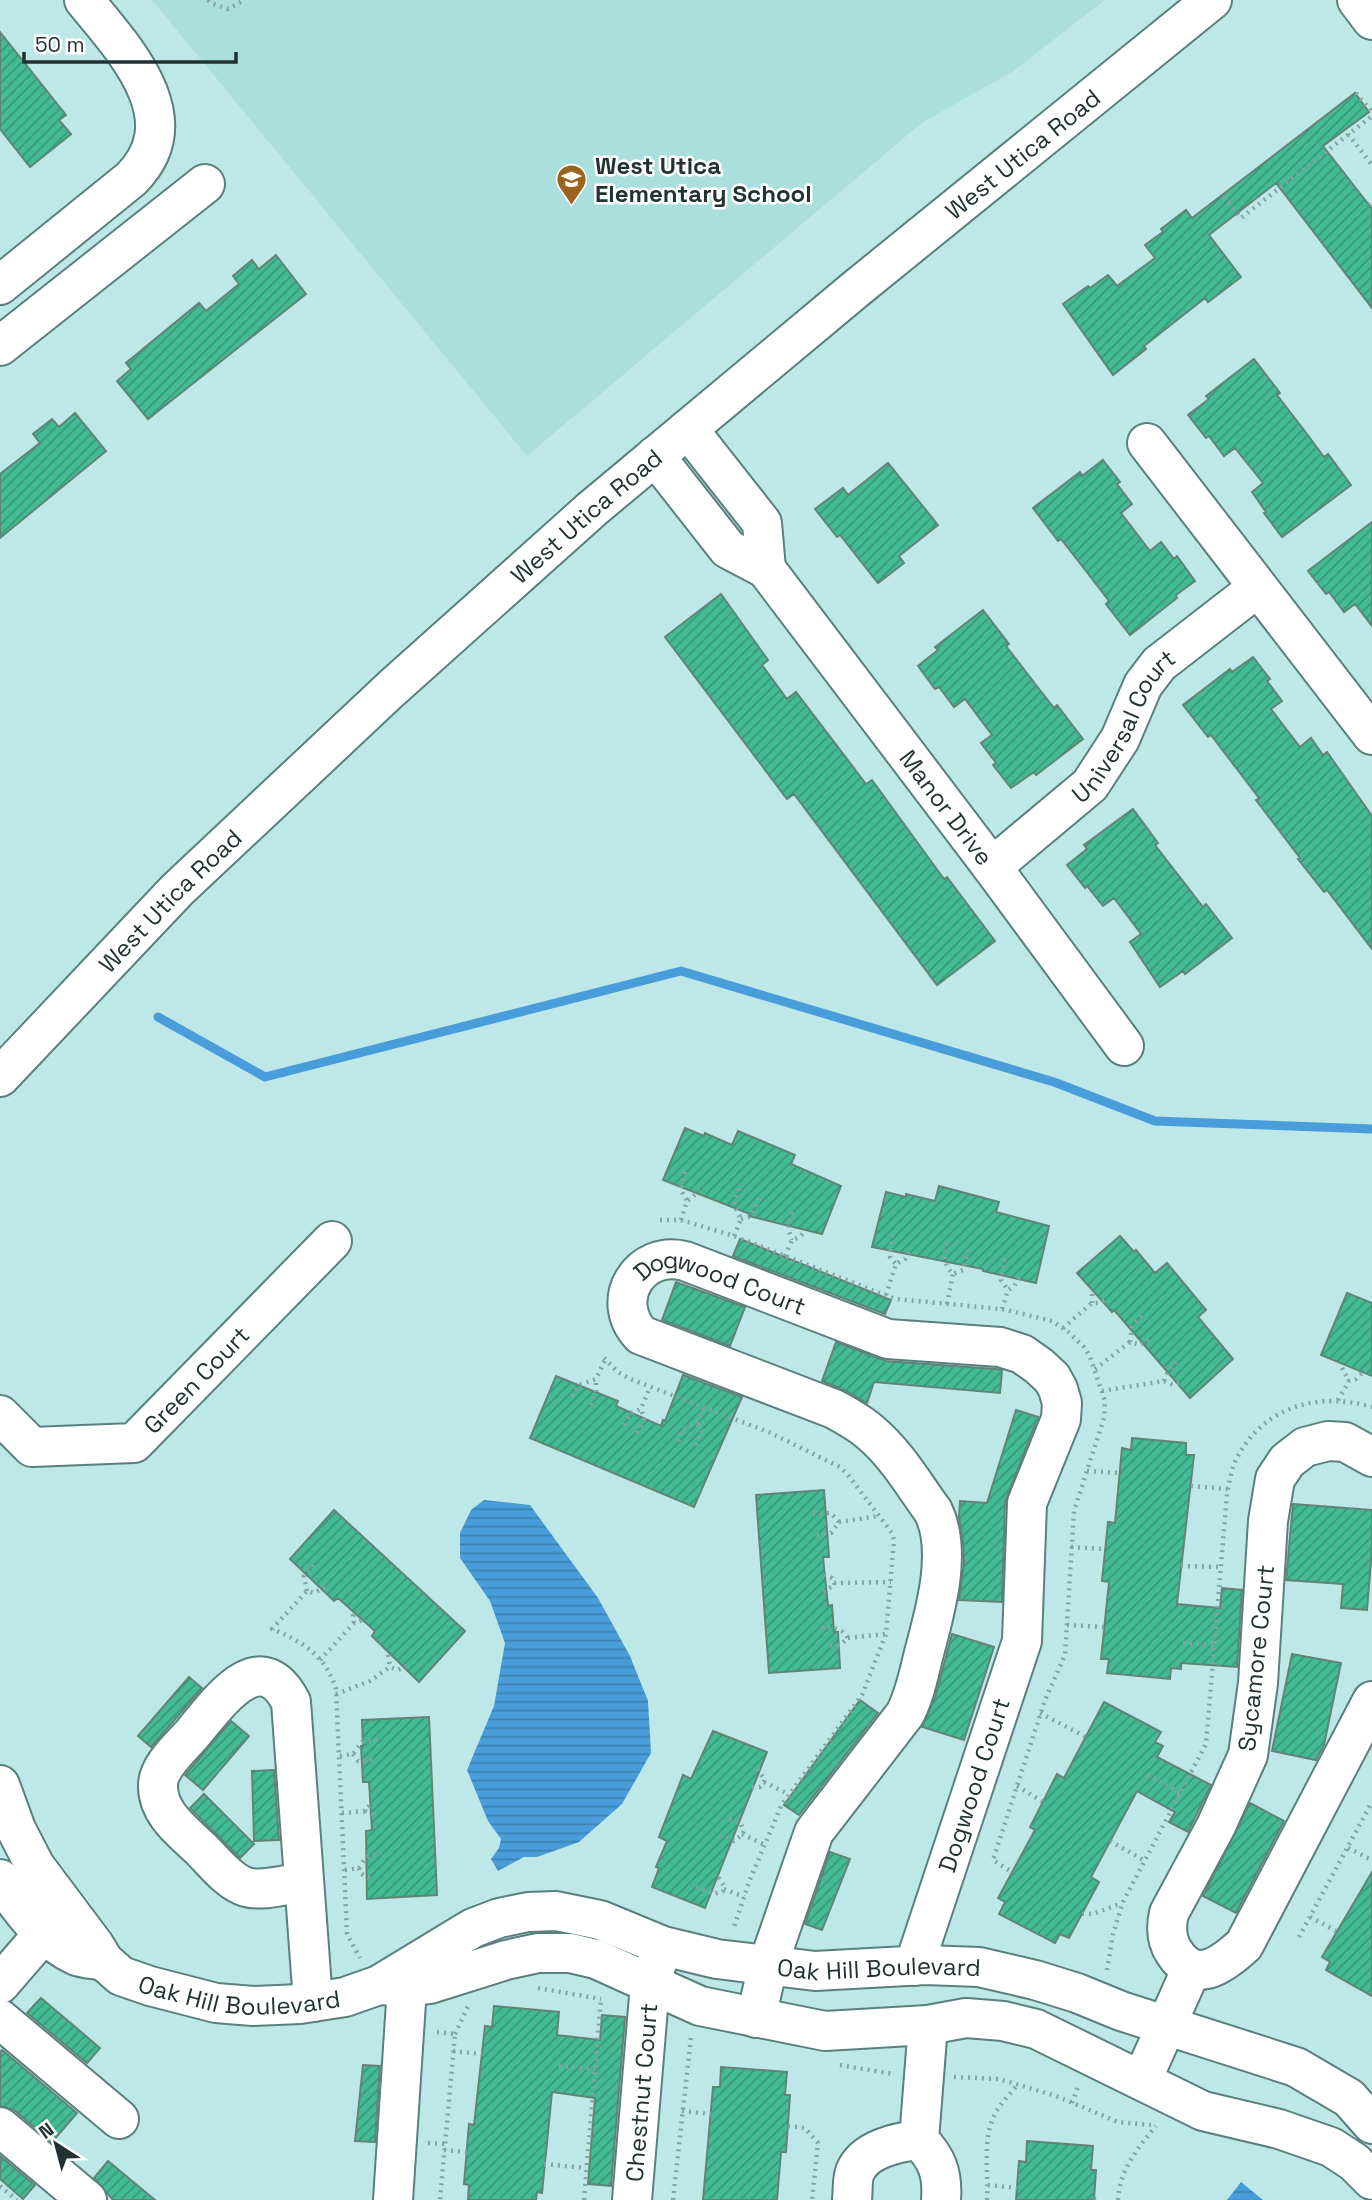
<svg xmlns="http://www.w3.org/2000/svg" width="1372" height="2200" viewBox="0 0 1372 2200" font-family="'Space Grotesk',sans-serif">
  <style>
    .built { fill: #abdfdd }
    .water { fill: url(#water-rules) }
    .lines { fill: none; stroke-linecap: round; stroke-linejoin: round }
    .stream { stroke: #499dda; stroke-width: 9 }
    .building { fill: url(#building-hatch); stroke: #628476; stroke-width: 2 }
    .minor-casing { stroke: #59807e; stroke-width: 42 }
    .path { stroke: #84a4a4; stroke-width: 4.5; stroke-dasharray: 2 5; stroke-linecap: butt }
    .minor { stroke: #fff; stroke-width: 38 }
    .labels { text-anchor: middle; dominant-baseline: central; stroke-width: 5; stroke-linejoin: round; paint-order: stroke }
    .street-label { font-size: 24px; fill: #223232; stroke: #fff }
    .poi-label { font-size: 24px; font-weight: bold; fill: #223232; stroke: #fff; text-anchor: start }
  </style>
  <defs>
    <pattern id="water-rules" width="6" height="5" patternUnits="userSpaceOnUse" patternTransform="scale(1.75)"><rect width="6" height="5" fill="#499dda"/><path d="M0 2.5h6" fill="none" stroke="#3c81b1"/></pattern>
    <pattern id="building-hatch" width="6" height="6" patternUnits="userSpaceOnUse" patternTransform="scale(1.75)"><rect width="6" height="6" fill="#43bb94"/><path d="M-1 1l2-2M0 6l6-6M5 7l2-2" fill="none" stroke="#389979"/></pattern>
  </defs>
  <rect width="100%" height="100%" fill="#bee8e7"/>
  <!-- built -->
  <path class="built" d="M152,0h953l-93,72 -89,50 -396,334z"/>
  <!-- water -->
  <path class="water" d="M484,1500l46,5 68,93 32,58 18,45 3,52 -29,51 -43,38 -42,15h-13l-26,14 -7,-12 8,-11 2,-9 -13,-18 -21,-51 27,-64 11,-63 -15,-42 -30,-43v-25l11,-23z
    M1241,2182l22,18h-36z"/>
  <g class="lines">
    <!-- stream -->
    <path class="stream" d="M158,1017l107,60 416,-106 373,111 101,39 217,8"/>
  </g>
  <!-- building -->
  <path class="building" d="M0,32l66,83 -7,5 12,14 -41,33 -30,-38z
    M1355,93l14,19 -46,34 49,63v99l-96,-125 -67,52 32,42 -33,25 -3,-4 -61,48 2,3 -33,26 -50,-71 25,-18 2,2 18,-13 9,11 38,-28 -10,-13 18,-13 -2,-3 25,-19 6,8z
    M276,255l30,39 -158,125 -31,-38 14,-12 -5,-6 73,-60 7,8 33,-27 -6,-8 19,-16 7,9z
    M1254,359l26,34 -3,2 30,39 17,23 4,-3 23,31 -69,52 -18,-24 2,-1 -14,-20 11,-9 -28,-35 -11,8 -15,-20 -3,2 -18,-23 21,-16 -3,-3z
    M75,413l31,38 -106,87v-64l40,-31 -7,-9 19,-15 7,8z
    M1103,460l17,22 -3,2 15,20 -11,9 29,38 11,-9 13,17 3,-3 18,25 -19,14 1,3 -47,37 -24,-31 3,-3 -30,-39 -18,-23 -3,2 -25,-33 47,-36 2,4z
    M888,463l50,62 -39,31 5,7 -26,20 -38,-48 -3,2 -22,-28 28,-21 5,7z
    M1372,522v104l-17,-22 -11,8 -15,-20 -3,2 -18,-23z
    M721,594l47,66 -6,5 25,34 9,-7 70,92 6,-4 72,99 3,-2 48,64 -58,44 -143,-191 -7,5 -122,-162z
    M983,610l26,34 -3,2 30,39 18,23 3,-3 26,34 -47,36 -2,-3 -23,16 -18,-23 3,-2 -15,-20 11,-8 -27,-36 -11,8 -15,-20 -4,2 -17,-23 20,-16 -3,-3z
    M1253,657l17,22 -3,2 15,20 -11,8 29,38 11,-9 12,17 4,-3 45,64v133l-45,-59 -3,2 -26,-33 2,-1 -44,-58 3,-2 -48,-63 -3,2 -25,-32 47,-36 2,3z
    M1133,809l25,34 -3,2 48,62 3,-3 26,34 -47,36 -2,-3 -23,16 -30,-45 11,-8 -27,-36 -11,8 -16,-20 -2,2 -18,-23 20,-16 -3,-4z
    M685,1128l19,8 1,-3 27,12 6,-14 57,24 -4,9 50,22 -19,48 -73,-18 1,-2 -87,-34z
    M939,1186l60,16 -3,10 53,14 -13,57 -53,-12v-2l-111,-22 14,-55 20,5v-3l29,7z
    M1120,1236l14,16 2,-2 19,23 12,-10 39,47 -8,7 35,42 -43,39 -76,-88 -2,2 -35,-39z
    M740,1239l151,61 -6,14 -152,-58z
    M676,1282l69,25 -15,39 -68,-26z
    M1347,1293l25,10v73l-51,-21z
    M836,1342l50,19 110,8 6,1 -2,23 -126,-11 -7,21 -23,-13 -22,-9z
    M683,1375l59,22 -48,110 -164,-69 26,-62 62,25 -2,5 45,20 2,-6 2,1z
    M1016,1410l22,7 -33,85 -3,100 -43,-2 5,-37 -1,-22 -4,-24 1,-16 27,2z
    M1132,1438l54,5v12h8l-17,149 43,4 2,-20 20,2 -5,77 -56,-4v6l-10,-1 -1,11 -63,-6 2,-14h-8l8,-77 -7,-1 6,-59 7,1 7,-75 9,2z
    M824,1490l5,67h-6l5,49 4,-1 2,27h4l2,36 -71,5 -13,-178z
    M1293,1504l79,6v39l-5,61 -26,-2 2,-24 -57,-4z
    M334,1510l131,121 -46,51 -47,-46 3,-5 -37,-33 -4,3 -44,-42z
    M952,1634l42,13 -30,93 -42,-13 13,-29z
    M1292,1654l49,9 -17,82 -8,15 -44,-9z
    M189,1677l13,11 -51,59 -13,-11z
    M860,1700l18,13 -79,102 -15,-10z
    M1104,1702l57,30 -6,10 8,4 -6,11 54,28 -23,47 -19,-10 6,-10 -38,-21 -46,86 8,5 -30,56 -9,-4 -5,9 -56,-29 6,-12 -7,-4 37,-68 -5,-3 27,-53 7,4z
    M429,1717l8,178 -70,4 -1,-68 6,-1 -3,-48h-6l-2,-36h2l-1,-26z
    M231,1721l18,15 -46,54 -18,-15z
    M713,1731l54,21 -62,156 -53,-21 7,-19 -3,-1 11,-26 -8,-4 24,-62 8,4z
    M274,1770l5,70 -25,1 -2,-70z
    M204,1794l50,50 -14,14 -50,-50z
    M1250,1803l34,18 -48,92 -33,-17z
    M830,1852l20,7 -28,71 -17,-6z
    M1372,1872v124l-46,-26 4,-8 -8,-5z
    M41,1998l59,50 -13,15 -60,-50z
    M494,2006l65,6 -2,23 43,5 2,-25 23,2 -14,169 -23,-2 7,-86 -43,-6 -10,101 -5,-1 -1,8h-68l1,-15 -5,-1 5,-60 5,1 11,-99 7,1z
    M2,2050l75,63 -25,29 -38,-32 -14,-4v-54z
    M363,2065l17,1 -5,76 -20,-1z
    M721,2067l66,5 -2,23h5l-4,57h-5l-4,48h-74l10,-113h7z
    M1027,2141l66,5 -2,24h5l-2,30h-78l3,-39 7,1z
    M0,2156l35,29 -12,14 -23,-20z
    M108,2161l47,39h-42l-19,-22z"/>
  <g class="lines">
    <defs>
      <g id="minor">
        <path d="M1357,0l15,20"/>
        <path d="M0,285l131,-106c60,-60 -6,-129 -47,-179"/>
        <path d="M0,346l205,-162"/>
        <path d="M1147,443l225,292"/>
        <path d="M655,456l73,93 38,20 -4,-46 -74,-94"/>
        <path id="s1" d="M766,569l226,298 132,179"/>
        <path id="s2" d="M992,867l98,-82 30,-46 23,-54 16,-21 98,-76"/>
        <path id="s3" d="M0,1077l177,-187 214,-201 201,-180 265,-221 355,-288"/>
        <path id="s4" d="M0,1415l32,32 102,-4 198,-202"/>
        <path d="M1372,1457l-27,-15 -17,-1 -23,6 -18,14 -12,18 -7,42 -10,162 -10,72 -32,71 -47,87c-3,13 -3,27 5,39 21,33 47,14 70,-7l128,-244"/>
        <path id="s5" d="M0,1785l16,44 19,37 60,80 9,15 17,15 29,10 66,17 37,3 47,-2 45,-7 34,-12 94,-57 26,-10 29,-6 28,-1 44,9 63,26 54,13 98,12 110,-6 54,2 56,13 42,13 44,18 175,56 53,31 23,26"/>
        <path d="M0,1879c19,29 43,62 77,77 8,3 18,3 27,5"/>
        <path d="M304,1882c-17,2 -41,10 -58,5 -17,-5 -33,-26 -45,-38 -18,-17 -44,-36 -43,-64 0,-19 24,-39 35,-52 26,-31 67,-91 98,-31l22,300"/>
        <path d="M0,1984l44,-51"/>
        <path d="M381,1985l26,2 23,-3 76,-24 32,-7h32l26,6 104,47 125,25 103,-6 38,-7 37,3 33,8 167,82 76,18 52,18 23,15 18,18"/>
        <path id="s6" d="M756,2018l12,-53 46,-133 91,-118c10,-19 14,-41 19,-61 11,-41 29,-102 9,-142 -19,-26 -37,-57 -62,-78 -11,-10 -24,-17 -37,-24l-193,-74c-33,-35 -1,-86 44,-74l203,78 112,8 22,7 17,12 13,12 6,11 4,14 -1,16 -34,84 -5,138 -108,325"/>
        <path d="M0,2019l119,100"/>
        <path d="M928,2025l-9,115c18,18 24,34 22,60"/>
        <path d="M1142,2080l49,-110"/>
        <path d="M0,2127l87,73"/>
        <path d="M393,2200l14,-213"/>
        <path id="s7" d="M632,2200l18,-216 7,-21"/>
        <path d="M852,2200c1,-9 0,-21 3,-28 9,-23 43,-30 64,-32"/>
      </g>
    </defs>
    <!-- minor casing -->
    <use href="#minor" class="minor-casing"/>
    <!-- path -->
    <path class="path" d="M208,0l3,3 17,6 16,-9
      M1356,93l16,19
      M1348,134l24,31
      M1224,197l17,21 131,-102
      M1369,205l3,-3
      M685,1172l-4,18 6,11
      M792,1212l-4,16 4,12
      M741,1219l10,-3 8,-18
      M660,1220h21l53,16 161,63 107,10 50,12 15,10 17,16 6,10 15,44 -1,17 -30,93 -9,144 -20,45 -52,160 19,12
      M681,1220l6,-19 13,-10
      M892,1235l-2,22 6,7
      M734,1236l7,-17 -7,-14 5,-17
      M947,1243c-3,13 -4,21 6,31l10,-4 5,-20
      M785,1256l7,-16 8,-3 5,-6
      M1005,1259l-4,21 7,10
      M886,1295l10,-31 9,-5 4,-7
      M1092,1303v-11
      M947,1304l6,-30
      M1002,1309l6,-19 6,-4 6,-10
      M1063,1328l29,-25h6l7,-3
      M1130,1342l2,-15 10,-11
      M604,1358l14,14 12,7 141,54 69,34 8,8 44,58 2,7 -8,94 -24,61 -81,111 -32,76 -16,48
      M1342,1368l7,13
      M1095,1369l35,-27 11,3 8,-6
      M1164,1381l5,-12 9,-9
      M1102,1391l62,-10 9,4 7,-3
      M572,1396l7,-11 17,-6 9,-19
      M1338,1400l11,-19 7,-2 10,-10
      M591,1405l5,-12v-14
      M624,1425l7,-12 10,-4 9,-22
      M637,1433l7,-14 -3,-10
      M678,1441l5,-12 14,-6 7,-16
      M696,1445l6,-13 -5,-9
      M1087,1471l33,2
      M1191,1486l37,3
      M813,1513h18l8,9 -8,11 -17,2
      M839,1522l40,-6
      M1071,1547l34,2
      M1181,1566l41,1
      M834,1583l57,-1
      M325,1587l-11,6 -7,-2 -35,38c30,12 54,27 64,60l11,245 13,24
      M307,1591l-3,-15 11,-14
      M823,1591l12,-6 -3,-7 -8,-3
      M354,1623l-1,-7 2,-3
      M1067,1625l37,2
      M821,1628c13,0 20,-1 27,10l-8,7 -14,1
      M848,1638l38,-4
      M1183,1643l32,2
      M388,1655l2,12
      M320,1660l34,-37 12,-4
      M336,1694l34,-13 20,-14 8,3 10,-5
      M1040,1713l46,24
      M353,1754l5,7 17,-1
      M340,1756l13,-2 9,-12 15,-3
      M1147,1775l34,18
      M764,1782l24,12
      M1017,1786l26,16
      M752,1787h8l5,-7 -8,-12
      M365,1811l9,4
      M342,1813l23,-2 6,-7
      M742,1834l23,11
      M719,1836l15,5 8,-6 2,-4 -4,-9 -14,-4
      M1110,1841l35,20
      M1348,1848l24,12
      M359,1868l1,5 12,7
      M345,1870l14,-2 7,-11 15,-4
      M696,1887l18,7 9,-3 1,-5 -6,-9
      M724,1889l20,8
      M1082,1914h11l29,-11
      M1310,1917l26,14
      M1299,1937l73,-135
      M1107,1970l6,-36 10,-32 83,-158 21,-250c2,-11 4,-22 8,-32 26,-55 82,-71 137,-55
      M538,1988l63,11
      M437,2032l18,2 -15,166
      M455,2034l13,-28
      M453,2051l29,3
      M840,2065l53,9
      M559,2066l36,3
      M954,2077l45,2 57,17 62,26 33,3
      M1072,2103l7,-19
      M682,2111l29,3
      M788,2126l17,2 13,15 -6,57
      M428,2143l17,1
      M444,2150l23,2
      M544,2164l42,4
      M988,2185l29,3
      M0,2186l17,14
      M1094,2199l3,1
      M584,2200l17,-201
      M673,2200l18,-163
      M987,2200c2,-27 -5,-59 7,-84 5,-11 16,-22 24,-32
      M1118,2200c2,-31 19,-51 38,-74"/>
    <!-- minor -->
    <use href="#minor" class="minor"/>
  </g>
  <!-- icons -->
  <defs>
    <symbol id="school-pin" viewBox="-11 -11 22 30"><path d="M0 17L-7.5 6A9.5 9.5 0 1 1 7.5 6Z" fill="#9b641e" stroke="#fff"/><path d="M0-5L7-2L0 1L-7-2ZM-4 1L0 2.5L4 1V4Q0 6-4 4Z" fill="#fff"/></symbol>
  </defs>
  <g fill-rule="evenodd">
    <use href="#school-pin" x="554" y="162" width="35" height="47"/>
  </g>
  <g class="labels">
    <!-- street labels -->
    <g class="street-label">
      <text stroke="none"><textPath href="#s3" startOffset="1379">West Utica Road</textPath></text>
      <text stroke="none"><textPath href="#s3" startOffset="812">West Utica Road</textPath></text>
      <text stroke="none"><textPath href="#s2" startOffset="196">Universal Court</textPath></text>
      <text stroke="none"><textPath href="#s1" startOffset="299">Manor Drive</textPath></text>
      <text stroke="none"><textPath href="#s3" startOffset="245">West Utica Road</textPath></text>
      <text stroke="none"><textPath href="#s6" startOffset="1060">Dogwood Court</textPath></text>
      <text stroke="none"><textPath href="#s4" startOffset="236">Green Court</textPath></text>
      <text transform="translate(1256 1658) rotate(-84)">Sycamore Court</text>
      <text transform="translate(974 1785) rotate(-72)">Dogwood Court</text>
      <text stroke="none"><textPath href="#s5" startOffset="1020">Oak Hill Boulevard</textPath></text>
      <text stroke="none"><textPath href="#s5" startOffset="350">Oak Hill Boulevard</textPath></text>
      <text stroke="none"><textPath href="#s7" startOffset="108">Chestnut Court</textPath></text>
    </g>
    <!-- poi labels -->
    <g class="poi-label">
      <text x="595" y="165">West Utica<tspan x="595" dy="28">Elementary School</tspan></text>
    </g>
  </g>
  <!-- north arrow -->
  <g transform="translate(56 2144) rotate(324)" stroke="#ffffff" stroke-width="5" paint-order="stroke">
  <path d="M0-5L12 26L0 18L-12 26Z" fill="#223232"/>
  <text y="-10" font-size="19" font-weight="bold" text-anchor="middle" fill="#223232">N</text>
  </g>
  <!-- scale -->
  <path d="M24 52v10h212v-10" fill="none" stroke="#223232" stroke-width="3.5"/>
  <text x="35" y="52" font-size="21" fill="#223232" stroke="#ffffff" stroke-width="5" paint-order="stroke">50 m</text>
</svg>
